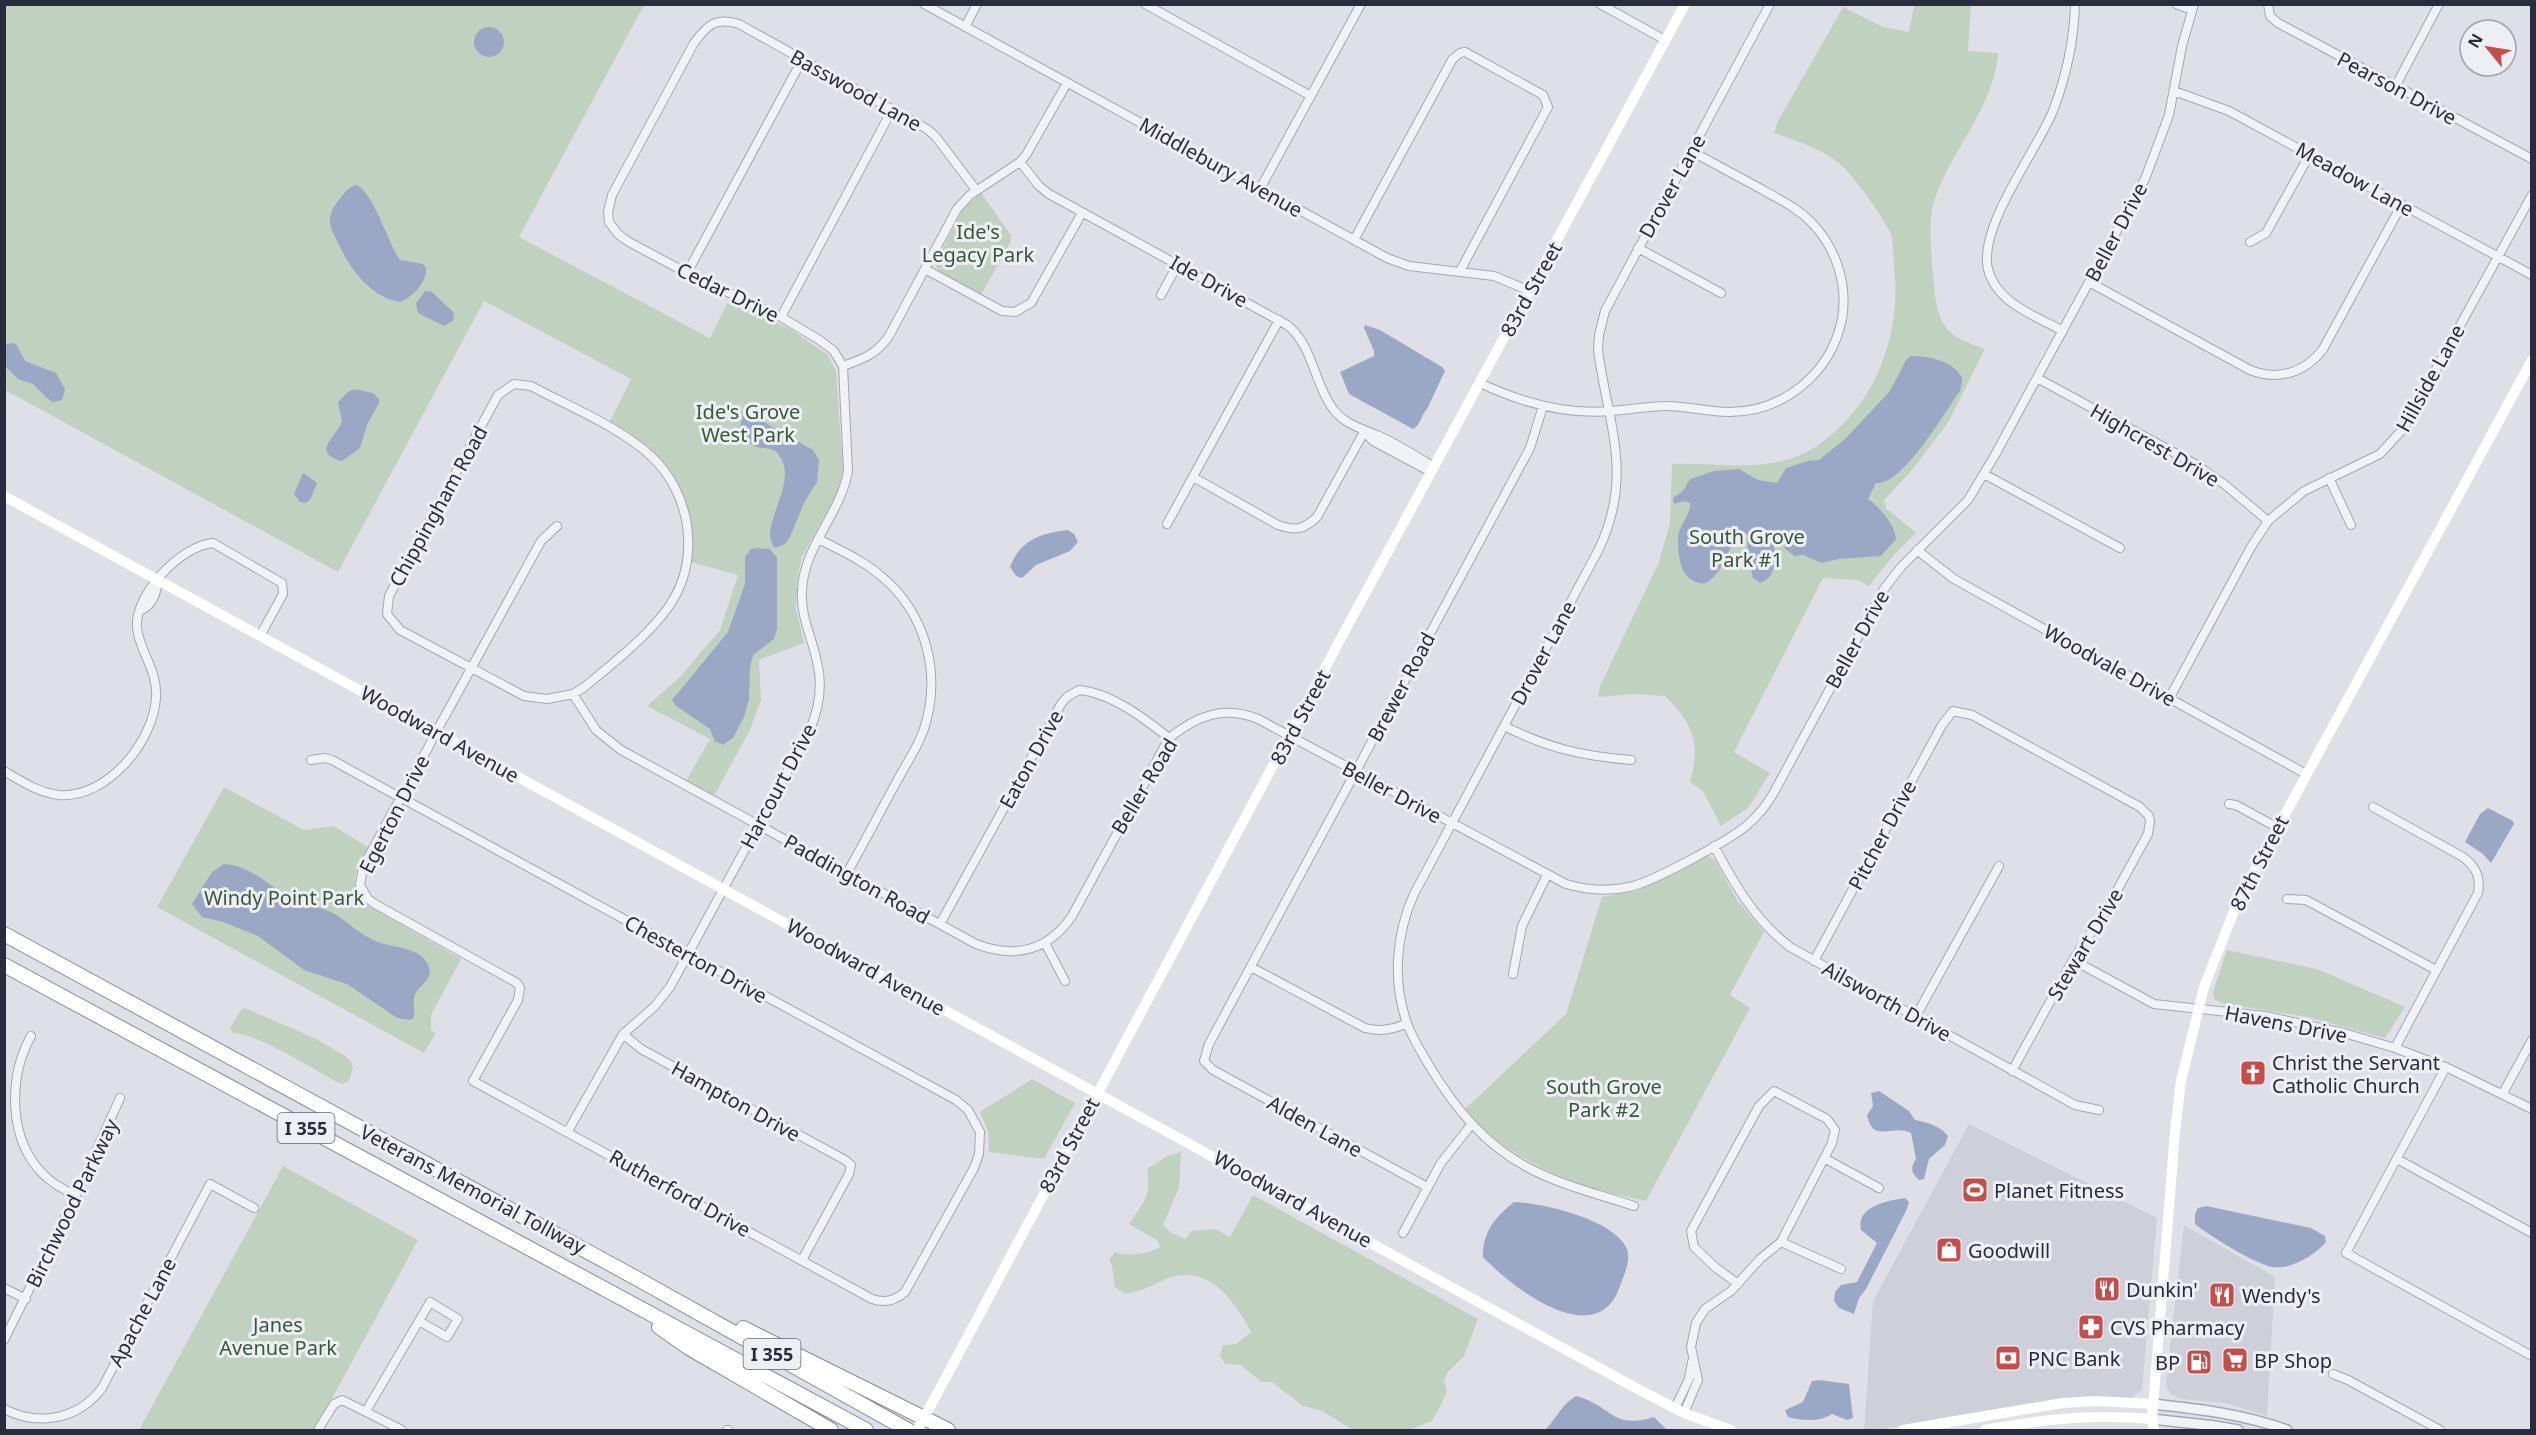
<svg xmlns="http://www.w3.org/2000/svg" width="2536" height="1435" viewBox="0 0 2536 1435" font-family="'Noto Sans',sans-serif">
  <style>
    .built { fill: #cdcfd9 }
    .green { fill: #c1d1c0 }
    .water { fill: #9ba8c5 }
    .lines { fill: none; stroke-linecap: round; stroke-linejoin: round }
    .minor-casing { stroke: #a4a6b1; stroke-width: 10 }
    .tertiary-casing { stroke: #a4a6b1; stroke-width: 12 }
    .motorway-casing { stroke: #878b9d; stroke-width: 16 }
    .minor { stroke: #f1f2f6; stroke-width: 8 }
    .tertiary { stroke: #f1f2f6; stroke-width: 9 }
    .secondary { stroke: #fff; stroke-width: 10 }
    .motorway { stroke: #fff; stroke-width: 14 }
    .secondary-bridge { stroke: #fff; stroke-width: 10 }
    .labels { text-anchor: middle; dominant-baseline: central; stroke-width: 6; stroke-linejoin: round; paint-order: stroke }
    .shield { fill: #eeeff5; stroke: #636674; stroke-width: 1.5 }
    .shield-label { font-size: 18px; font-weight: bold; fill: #282c3d }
    .street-label { font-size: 20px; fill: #282c3d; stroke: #eeeff5 }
    .park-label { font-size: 20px; fill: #375837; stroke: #eeeff5 }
    .poi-label { font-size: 20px; fill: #282c3d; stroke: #eeeff5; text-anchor: start }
  </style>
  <rect width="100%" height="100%" fill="#dfe0e7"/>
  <!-- built -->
  <path class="built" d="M1969,1124l188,94 -15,172 -10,8h-68l-117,19 -68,13h-15l9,-129z
    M2184,1225l91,52 -8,139 -42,-13 -45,-4 -10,-6 -3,-5 -1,-6z"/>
  <!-- green -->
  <path class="green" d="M4,5h640l-125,232 191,101 19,-38 61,29 37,25 9,17 7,99 -5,22 -36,65 -4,17 -2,35 8,34 -45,17 2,40 -11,30 -36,66 -28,-15 24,-42 -63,-33 33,-29 40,-47 18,-55 -47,-13c7,-72 -23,-105 -82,-139l22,-44 -147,-78 -146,271 -333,-182z
    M1914,5h57l-3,46 30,2c-4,57 -50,99 -65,152 -4,15 -2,53 0,69 2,19 2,41 16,57 7,8 26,14 36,18l-36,72 -37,49 -28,30 2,8 30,25 -23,23 -24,30 -11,-6 -35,-2 -89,174 36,21 -22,35 -27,18 -18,-35 -13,-9c11,-39 3,-58 -25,-86l-31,-2 -36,3 2,-11 59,-124 11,-39 2,-59c49,-2 102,12 146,-19 58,-40 84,-111 76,-179 -1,-11 0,-27 -5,-36 -11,-20 -33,-51 -49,-66 -19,-16 -43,-23 -66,-31l4,-12 65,-114 40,20 26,5z
    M981,193l30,42v6l-30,54 -39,-21 -7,-9 27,-55z
    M224,787l80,43 29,-4 35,21c-10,20 -20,35 -6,55l99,57 -30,56v15l5,3 -12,20 -267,-146z
    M1708,856l7,4 22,40 27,32 -34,63 20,13 -104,193c-68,-12 -135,-39 -182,-91l102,-96 36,-117 35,-6z
    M2227,950l90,19 88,38 -20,31 -78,-21 -86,-14 -7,-4 -1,-7z
    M245,1008l69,30 30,17 7,6 2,7 -4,13 -7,3 -5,-2c-24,-13 -78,-48 -104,-49l-3,-5 11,-18z
    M1032,1079l43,24 -31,56 -55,-7 -1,-21 -8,-19z
    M1181,1152l-2,36 -16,37 8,8 15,6 5,-8 24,-2 15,8 23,-42 225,124 -14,37 -16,16 -4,9 3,10 -5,12 -10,18 -23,9h-56l-31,-19 -19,-5 -31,-24h-11l-20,-17 -16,-1 -5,-8 3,-11 13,-1 15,-12c-16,-31 -42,-68 -82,-54 -15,6 -28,14 -44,16l-10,-7 -3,-21 -3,-6 6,-8c12,4 33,3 45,-5l-2,-6 -29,-17c13,-20 23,-27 18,-55l20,-13z
    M283,1166l135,74 -103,190h-176z"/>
  <!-- water -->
  <path class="water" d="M474 42a15 15 0 1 1 30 0a15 15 0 1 1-30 0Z
    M356,185c17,6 32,58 44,75l23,4 3,4c1,14 -13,29 -26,34 -30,-5 -50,-33 -62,-59 -3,-6 -8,-15 -8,-22 -1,-9 7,-19 12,-25 4,-5 8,-10 14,-11z
    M425,291l7,1 22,21 -1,8 -9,5 -26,-13 -2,-10z
    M1365,325l15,5 62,37 3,4 -18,38c-6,6 -6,16 -14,20l-64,-35 -9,-22 34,-16v-5l-10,-23z
    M11,343l5,1 9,17 31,12 9,16 -3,11 -9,2 -6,-4 -14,-14 -15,-5 -13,-13v-21z
    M1911,356c16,0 41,4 50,20 3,4 0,10 -1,15 -14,19 -58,96 -84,92l-8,16c11,8 27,25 28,40l-15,17 -42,3 -17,4 -19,-8 -8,1 -10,-7 -4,-17 -4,-2 -5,6c4,16 7,41 -12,47l-7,-5 -5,-22 -1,-22 -4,-2 -5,1c-9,14 -14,37 -29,48 -3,3 -9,3 -13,1 -17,-6 -18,-29 -18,-44 1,-14 13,-23 12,-35l-7,-2 -9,3 -1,-6 10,-7 7,-12 24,-8 25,-2 19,11 19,3 9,-15 22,-7 11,-1 26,-21 45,-48 16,-31z
    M354,389l19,4 6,6v4l-12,22 -7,23 -18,13c-32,-8 -6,-24 0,-39l-4,-20 10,-10z
    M743,415l12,2 58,33 6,10 -2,22 -12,19 -16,38 -4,5 -10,4c-19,-21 25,-64 4,-93 -4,-7 -14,-6 -21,-8 -6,-1 -11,-6 -16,-9l-2,-10z
    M303,473l14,10 -6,15 -5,5 -6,-1 -6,-8z
    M1068,530l6,4 4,8 -8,9 -34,14 -14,13 -6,-2 -6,-9c10,-27 31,-34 58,-37z
    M758,548l12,1 7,9v71l-3,10 -21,16 -3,13 -1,31 -5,18 -11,21 -10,7 -8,-4 -5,-12 -35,-24 -3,-5 56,-68 17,-48v-27l6,-8z
    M2488,808l25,13 1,3 -23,39 -8,-9 -18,-12 15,-28z
    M224,864c28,2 45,22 68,36 12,7 27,6 39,12 15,8 27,21 42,28 18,9 48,5 56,27 4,13 -9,17 -14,27 -3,8 0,15 -1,23l-3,3 -14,-2 -50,-34 -43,-14 -46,-34 -35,-14 -21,-5 -10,-13 20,-32z
    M1879,1091l30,20 6,9c13,3 24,5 33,16l-3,9 -16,14 -5,20 -5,1c-8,-7 -9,-12 -3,-21l-5,-26c-18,-10 -38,12 -44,-18l6,-9 -2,-13z
    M1905,1198l4,4 -2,7 -41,80 -7,9 -5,16 -15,-6 -5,-7 1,-9 6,-7 16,-3 20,-39 -16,-13c-5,-24 26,-29 44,-32z
    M1514,1202c28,1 98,17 112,45 6,12 -2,28 -6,39 -23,68 -109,1 -137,-29 -1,-24 12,-40 31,-55z
    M2206,1206l105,22 14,8 1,6c-11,13 -35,28 -54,25 -19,-4 -62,-31 -77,-43v-10l3,-6z
    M1819,1380l30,4 4,34 -6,2 -15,-6c-12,8 -30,7 -44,3l-3,-7 18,-8 9,-21z
    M1576,1396c37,10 35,34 78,21l13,13h-122c13,-13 15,-24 31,-34z"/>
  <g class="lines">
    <defs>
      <path id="minor" d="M924,4l463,254 22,8 85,10 36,15
        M1145,4l166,92
        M1600,4l65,36
        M2176,4l16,6
        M2268,4l2,12 8,7 254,136
        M965,27l12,-23
        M2395,87l44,-83
        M2174,91l55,20 303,164
        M1020,162l19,24 10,8 238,131c25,19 27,56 44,81 11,17 28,22 46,29 19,8 39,21 57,32
        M1260,189l101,-185
        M1354,240l98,-180 8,-7 5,-1 78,43 5,12 -88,164
        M2250,242l16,-9 44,-79
        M1638,248l83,45
        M925,269l77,42 13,1 16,-9 51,-90
        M687,273l115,-213
        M2089,282l161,88c28,11 55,3 73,-21l79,-145
        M1161,295l17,-31
        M781,317l111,-207
        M2063,331c-27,-15 -67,-28 -75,-62 -10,-42 48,-117 65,-158 13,-34 21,-70 22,-107
        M843,366c20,-7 34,-12 46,-30l68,-127 13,-14 50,-33 6,-7 41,-72
        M2037,378l158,86 29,20 44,37
        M1480,383c40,19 86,32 131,28 19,-1 36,-5 55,-5 21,0 42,6 63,6 55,0 102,-39 113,-93 6,-35 -6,-71 -30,-96 -14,-15 -32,-23 -49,-33 -24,-13 -48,-26 -72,-39
        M514,384l17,2c37,20 91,42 121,71 19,18 31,43 35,68 8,59 -21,92 -62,128 -14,12 -28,24 -42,35l-10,6 -26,5 -23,-3 -124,-66 -13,-16 2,-18 109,-201z
        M1365,433l8,8 58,31
        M1984,474l136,74
        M1193,477l85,48c18,6 25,5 39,-8l47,-85
        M2329,478l22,47
        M1167,524l112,-204
        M819,539c20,11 44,21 62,37 45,37 61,98 43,153 -6,18 -18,35 -27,52 -17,31 -33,62 -50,92
        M1917,550l37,29 352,195
        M141,610c12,-4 16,-19 17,-30
        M573,694l23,36 25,20 355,194c39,15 72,7 96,-28l97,-178c28,-22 54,-33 89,-19l308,165c21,6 41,8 63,3 22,-4 99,-46 117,-61 11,-9 20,-20 27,-32l111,-205 17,-22 67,-67 27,-45 150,-276 24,-64 13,-69 12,-42
        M2170,697l81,-150 17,-26 36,-30 76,-37 23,-25 129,-234
        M1504,726c44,22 78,30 127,34
        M311,760l13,-2 8,2 60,33 17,9 547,298 12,10 12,22 -1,22 -5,14 -69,124c-10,9 -21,11 -33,7l-399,-218 45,-81 2,-12 -3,-5 -142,-79 -7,-5 -8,-14 3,-18 33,-61c11,-19 21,-39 32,-58 5,-11 11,-22 17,-32l96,-175 16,-15
        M4,771c17,10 35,22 55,24 47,4 94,-52 97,-97 2,-28 -16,-45 -19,-70 -3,-33 43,-82 76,-85l69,40 1,11 -23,42
        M2229,804l7,1 42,23
        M2373,807l90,50c13,10 18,20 15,36l-83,155
        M1714,846c21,39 40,73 76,101l285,158 24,5
        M2287,899l19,1 130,70
        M940,924l121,-220 6,-7 12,-7c32,3 65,28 90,48
        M1045,943l20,38
        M2073,960l81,44 111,12 79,17 51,15 55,21 82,40
        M1814,961l128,-236 11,-14 19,4 168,92 9,9 1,5 -2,13 -39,71 -36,55 -61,111
        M1251,967l114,61c15,4 28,2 42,-5
        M1513,974l9,-48 25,-51
        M1916,1016l83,-150
        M623,1034l18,15 204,111 6,5 -2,9 -47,86
        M31,1036c-23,42 -23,104 13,139 9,9 20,15 32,20
        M2446,1067l-100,186 186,103
        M2503,1093l29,-53
        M568,1131l55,-97 31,-27 16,-20 140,-257c9,-22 13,-45 7,-68 -5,-25 -17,-46 -15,-72 2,-44 39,-77 46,-119l-5,-105 -10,-16 -15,-11 -37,-22 -94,-44 -58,-31 -11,-8 -9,-12 -1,-10 4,-17 82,-152c14,-19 22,-26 45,-19l188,105 9,8 40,53
        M1824,1158l55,30
        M2397,1159l135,74
        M1427,1187l-214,-117 -9,-9 5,-17 321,-596 13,-42
        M1634,1206c-36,-12 -74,-21 -107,-39 -43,-23 -72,-59 -97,-100 -8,-14 -18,-29 -23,-44 -15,-42 -11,-89 7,-129l185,-345c35,-75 9,-124 -1,-199l1,-15 6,-24 165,-307
        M1403,1233l38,-70 30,-38
        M1781,1242l60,27
        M4,1288l22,11
        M430,1302l28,17 -11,18 -28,-16z
        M4,1340l72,-145 44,-97
        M2333,1374l15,6 92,50
        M1675,1408l14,-29 3,-17
        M4,1409c35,18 75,10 98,-21l108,-204 44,24
        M366,1411l53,-90
        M1684,1413l14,-33 -7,-33 5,-24 9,-14 26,-18 29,-32 21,-17 51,-99 3,-13 -8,-11 -53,-28 -15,15 -68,125 3,16 21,20 23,17
        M318,1430l16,-26 8,-4 60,30
        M727,1430h1"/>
      <path id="tertiary" d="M2153,1404c46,5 90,10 134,26
        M2152,1419l63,7 23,4"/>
      <path id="motorway" d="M4,934l632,344 272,152
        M4,965l862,465
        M659,1327l30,21 142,82
        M743,1328l205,102"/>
    </defs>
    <!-- minor casing -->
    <use href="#minor" class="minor-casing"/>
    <!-- tertiary casing -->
    <use href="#tertiary" class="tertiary-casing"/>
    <!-- motorway casing -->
    <use href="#motorway" class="motorway-casing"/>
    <!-- minor -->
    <use href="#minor" class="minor"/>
    <!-- tertiary -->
    <use href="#tertiary" class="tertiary"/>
    <!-- secondary -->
    <path class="secondary" d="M4,496l1630,891 50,26 47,17
      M937,1394l410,-767 338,-623
      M1903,1430l160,-27 33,-2 57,3
      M1985,1430c60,-11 106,-16 167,-11
      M2154,1430l-2,-11 23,-287 6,-51 23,-94 34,-86 294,-541"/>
    <!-- motorway -->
    <use href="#motorway" class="motorway"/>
    <!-- secondary-bridge -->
    <path class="secondary-bridge" d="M917,1430l20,-36"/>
  </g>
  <!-- icons -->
  <defs>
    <symbol id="church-square" viewBox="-11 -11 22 22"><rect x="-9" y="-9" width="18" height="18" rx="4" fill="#c64e4a" stroke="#eeeff5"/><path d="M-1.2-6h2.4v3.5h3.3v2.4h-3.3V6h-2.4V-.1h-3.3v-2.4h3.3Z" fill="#fff"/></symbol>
    <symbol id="stadium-square" viewBox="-11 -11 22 22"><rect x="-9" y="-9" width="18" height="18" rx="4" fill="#c64e4a" stroke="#eeeff5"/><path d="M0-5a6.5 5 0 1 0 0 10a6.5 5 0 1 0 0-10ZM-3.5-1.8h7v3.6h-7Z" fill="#fff"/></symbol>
    <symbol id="shop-square" viewBox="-11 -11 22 22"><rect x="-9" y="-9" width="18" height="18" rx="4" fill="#c64e4a" stroke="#eeeff5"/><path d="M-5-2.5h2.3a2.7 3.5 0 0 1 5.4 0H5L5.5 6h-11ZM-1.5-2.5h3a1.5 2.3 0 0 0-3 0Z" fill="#fff"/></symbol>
    <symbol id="restaurant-square" viewBox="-11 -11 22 22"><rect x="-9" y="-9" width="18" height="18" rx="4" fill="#c64e4a" stroke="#eeeff5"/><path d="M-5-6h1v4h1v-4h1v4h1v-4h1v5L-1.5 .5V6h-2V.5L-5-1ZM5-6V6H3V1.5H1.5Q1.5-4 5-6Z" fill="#fff"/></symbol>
    <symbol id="pharmacy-square" viewBox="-11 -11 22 22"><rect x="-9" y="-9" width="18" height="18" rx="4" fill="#c64e4a" stroke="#eeeff5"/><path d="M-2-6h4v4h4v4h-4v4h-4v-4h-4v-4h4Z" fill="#fff"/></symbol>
    <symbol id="bank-square" viewBox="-11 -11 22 22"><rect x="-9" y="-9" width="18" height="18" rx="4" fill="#c64e4a" stroke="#eeeff5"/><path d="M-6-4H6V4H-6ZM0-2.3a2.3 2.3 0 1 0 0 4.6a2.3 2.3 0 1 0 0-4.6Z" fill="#fff"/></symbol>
    <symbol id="supermarket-square" viewBox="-11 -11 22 22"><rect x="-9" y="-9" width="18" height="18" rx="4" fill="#c64e4a" stroke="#eeeff5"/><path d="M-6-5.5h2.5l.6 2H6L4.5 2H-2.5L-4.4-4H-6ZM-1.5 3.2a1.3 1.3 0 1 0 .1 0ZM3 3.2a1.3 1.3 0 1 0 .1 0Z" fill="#fff"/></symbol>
    <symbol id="fuel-square" viewBox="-11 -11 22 22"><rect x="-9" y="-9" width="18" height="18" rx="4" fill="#c64e4a" stroke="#eeeff5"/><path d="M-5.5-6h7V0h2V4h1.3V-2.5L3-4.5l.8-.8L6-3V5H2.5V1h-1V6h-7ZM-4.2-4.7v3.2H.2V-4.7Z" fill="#fff"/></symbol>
  </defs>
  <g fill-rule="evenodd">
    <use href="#church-square" x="2238" y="1058" width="30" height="30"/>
    <use href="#stadium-square" x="1960" y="1175" width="30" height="30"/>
    <use href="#shop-square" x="1934" y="1235" width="30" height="30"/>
    <use href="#restaurant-square" x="2092" y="1274" width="30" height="30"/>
    <use href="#restaurant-square" x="2207" y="1280" width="30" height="30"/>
    <use href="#pharmacy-square" x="2076" y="1312" width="30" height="30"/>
    <use href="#bank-square" x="1993" y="1343" width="30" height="30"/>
    <use href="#supermarket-square" x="2220" y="1345" width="30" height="30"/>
    <use href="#fuel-square" x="2184" y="1347" width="30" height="30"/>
  </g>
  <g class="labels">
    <!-- shield labels -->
    <g class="shield">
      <rect x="277.5" y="1113" width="57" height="30" rx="4.5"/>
      <rect x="743.5" y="1339" width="57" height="30" rx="4.5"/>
    </g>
    <g class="shield-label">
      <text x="306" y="1128">I 355</text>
      <text x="772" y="1354">I 355</text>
    </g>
    <!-- street labels -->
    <g class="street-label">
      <text transform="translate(2397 88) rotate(28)">Pearson Drive</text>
      <text transform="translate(856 90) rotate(29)">Basswood Lane</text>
      <text transform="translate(1221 167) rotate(29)">Middlebury Avenue</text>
      <text transform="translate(2355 179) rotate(29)">Meadow Lane</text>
      <text transform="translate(1672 186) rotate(-61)">Drover Lane</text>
      <text transform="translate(2116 232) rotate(-62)">Beller Drive</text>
      <text transform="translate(1209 281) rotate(29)">Ide Drive</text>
      <text transform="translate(1531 289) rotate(-61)">83rd Street</text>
      <text transform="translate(728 292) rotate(26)">Cedar Drive</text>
      <text transform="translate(2430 378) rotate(-61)">Hillside Lane</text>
      <text transform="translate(2155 445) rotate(30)">Highcrest Drive</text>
      <text transform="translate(438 506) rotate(-61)">Chippingham Road</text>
      <text transform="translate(1857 639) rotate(-61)">Beller Drive</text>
      <text transform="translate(1543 653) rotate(-62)">Drover Lane</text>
      <text transform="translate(2110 665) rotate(29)">Woodvale Drive</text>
      <text transform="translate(1401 687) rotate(-62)">Brewer Road</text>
      <text transform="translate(1300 717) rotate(-62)">83rd Street</text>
      <text transform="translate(440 734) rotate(29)">Woodward Avenue</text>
      <text transform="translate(1031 759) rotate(-61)">Eaton Drive</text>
      <text transform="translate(778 786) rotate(-62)">Harcourt Drive</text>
      <text transform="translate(1144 786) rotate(-59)">Beller Road</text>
      <text transform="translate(1392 792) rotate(28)">Beller Drive</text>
      <text transform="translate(394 814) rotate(-63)">Egerton Drive</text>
      <text transform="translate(1882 835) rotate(-62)">Pitcher Drive</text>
      <text transform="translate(2259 863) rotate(-63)">87th Street</text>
      <text transform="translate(857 879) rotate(29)">Paddington Road</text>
      <text transform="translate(2085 944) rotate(-59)">Stewart Drive</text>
      <text transform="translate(696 959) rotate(29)">Chesterton Drive</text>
      <text transform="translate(866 967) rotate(29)">Woodward Avenue</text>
      <text transform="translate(1887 1001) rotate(29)">Ailsworth Drive</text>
      <text transform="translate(2286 1024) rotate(11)">Havens Drive</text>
      <text transform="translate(736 1101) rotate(29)">Hampton Drive</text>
      <text transform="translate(1315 1126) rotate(29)">Alden Lane</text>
      <text transform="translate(1069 1145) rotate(-62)">83rd Street</text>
      <text transform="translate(473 1189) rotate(28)">Veterans Memorial Tollway</text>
      <text transform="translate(680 1193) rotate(29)">Rutherford Drive</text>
      <text transform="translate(1293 1199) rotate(29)">Woodward Avenue</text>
      <text transform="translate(72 1203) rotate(-64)">Birchwood Parkway</text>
      <text transform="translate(142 1312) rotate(-62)">Apache Lane</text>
    </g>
    <!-- park labels -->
    <g class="park-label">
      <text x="978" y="231">Ide's<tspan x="978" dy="23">Legacy Park</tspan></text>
      <text x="748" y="411">Ide's Grove<tspan x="748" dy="23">West Park</tspan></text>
      <text x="1747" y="536">South Grove<tspan x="1747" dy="23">Park #1</tspan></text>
      <text x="284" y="897">Windy Point Park</text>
      <text x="1604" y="1086">South Grove<tspan x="1604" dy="23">Park #2</tspan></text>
      <text x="278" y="1324">Janes<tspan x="278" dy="23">Avenue Park</tspan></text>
    </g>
    <!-- poi labels -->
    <g class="poi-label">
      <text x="2272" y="1062">Christ the Servant<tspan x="2272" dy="23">Catholic Church</tspan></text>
      <text x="1994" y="1190">Planet Fitness</text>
      <text x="1968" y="1250">Goodwill</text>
      <text x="2126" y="1289">Dunkin'</text>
      <text x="2242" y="1295">Wendy's</text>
      <text x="2110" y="1327">CVS Pharmacy</text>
      <text x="2028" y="1358">PNC Bank</text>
      <text x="2254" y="1360">BP Shop</text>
      <text x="2180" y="1362" text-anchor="end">BP</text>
    </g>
  </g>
  <!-- border -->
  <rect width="2536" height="1435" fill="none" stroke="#282c3d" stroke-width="12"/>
  <!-- north arrow -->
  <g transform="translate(2488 48) rotate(300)"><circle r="28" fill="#eeeff5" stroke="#9fa1ab" stroke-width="1.5"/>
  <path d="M0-4.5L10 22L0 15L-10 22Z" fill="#c64e4a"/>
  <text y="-9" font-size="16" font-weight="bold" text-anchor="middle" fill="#282c3d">N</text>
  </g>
</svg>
